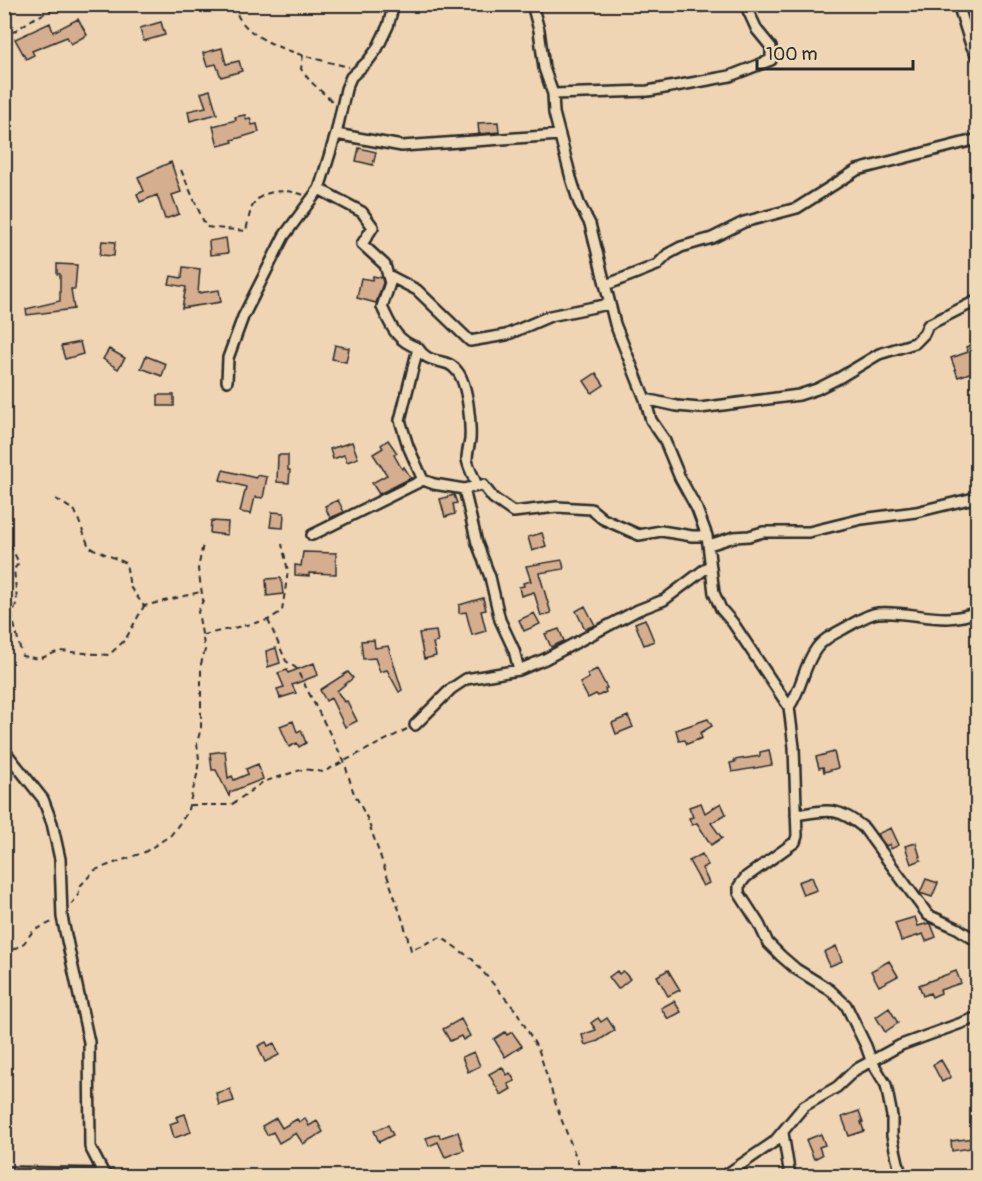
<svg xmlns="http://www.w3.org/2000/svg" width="982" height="1181" viewBox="0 0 982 1181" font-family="Pangolin,sans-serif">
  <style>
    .building { fill: #d4ae8f; stroke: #2b2b2b; stroke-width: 1.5 }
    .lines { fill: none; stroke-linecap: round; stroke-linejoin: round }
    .minor-casing { stroke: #2b2b2b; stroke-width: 14 }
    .path { stroke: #2b2b2b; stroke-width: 2; stroke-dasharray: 6 4.5; stroke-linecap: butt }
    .minor { stroke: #efdab8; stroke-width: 9 }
  </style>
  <rect width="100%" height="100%" fill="#efd5b3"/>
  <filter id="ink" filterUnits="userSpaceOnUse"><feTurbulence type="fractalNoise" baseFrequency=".0167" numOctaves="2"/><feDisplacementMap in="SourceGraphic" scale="12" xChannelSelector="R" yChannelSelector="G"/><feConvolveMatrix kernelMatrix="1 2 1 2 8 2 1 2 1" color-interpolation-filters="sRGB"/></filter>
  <g filter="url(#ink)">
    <!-- building -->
    <path class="building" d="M78,19l9,16 -16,9 -4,-7 -35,14 2,4 -8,4 -11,-20 35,-16 3,9z
      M161,22l4,13 -21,6 -4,-13z
      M222,48l4,16 13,-3 3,10 -21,6 -5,-13 -9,2 -4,-13z
      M210,90l7,24 -27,7 -2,-10 18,-4 -5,-14z
      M245,115l1,4 4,-1 2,7 5,-1 2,8 -27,8 1,2 -15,4 -5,-20 23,-6 -1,-3z
      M498,122l1,10 -20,2 -1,-11z
      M359,148l17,4 -3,13 -17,-4z
      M171,162l10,30 -9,3 7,19 -14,5 -8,-24 -17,7 -3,-8 7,-3 -6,-14z
      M226,238l2,15 -18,2 -1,-14z
      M102,241l13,1 -1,14 -14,-1z
      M57,264l20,1 -2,24h-4l3,20 -47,6 -1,-6 34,-8v-27h-3z
      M183,267l17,2 -2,24 21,-3 2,12 -39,6 4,-21 -17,-3 2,-8 11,2z
      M373,276l9,2 1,5 -7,20 -19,-5 4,-20 11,2z
      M80,342l3,12 -18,5 -4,-13z
      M976,343l2,27 -20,7 -7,-19 17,-6 -2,-5z
      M335,345l14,3 -3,14 -14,-3z
      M109,349l16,9 -7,11 -15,-10z
      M146,356l20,8 -4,12 -21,-8z
      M596,373l8,12 -12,8 -8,-12z
      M158,395h16v11h-16z
      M388,440l9,13 -3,2 8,14 2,-2 7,11 -32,16 -7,-11 15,-8 -14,-21 10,-6 -2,-3z
      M352,442l6,16 -11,4 -3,-7 -11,4 -3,-10z
      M278,455h10v15h2l-1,13 -12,-1z
      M223,470l33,8 1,-3 10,2 -4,21 -8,-1 -4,17 -11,-2 6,-25 -26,-7z
      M454,495l3,8 -4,1 2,10 -10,3 -5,-18z
      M338,500l6,12 -14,6 -5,-12z
      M272,512l12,1 -1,15 -13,-1z
      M211,521l17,1 -1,13 -17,-2z
      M542,533l4,13 -14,5 -4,-14z
      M303,552l33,1v21l-27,-1v3l-14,-1v-10l6,1z
      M562,560l2,9 -25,4 12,40 -10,3 -7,-24 -13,4 -2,-9 5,-1 -1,-3 8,-2 -5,-15z
      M281,578l2,16 -16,2 -1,-17z
      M483,598l3,12 -5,1 5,20 -14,4 -6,-23 -7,1v-8z
      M585,606l10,19 -10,4 -9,-18z
      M534,613l6,11 -16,7 -5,-11z
      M645,619l9,22 -10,4 -9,-22z
      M559,629l5,12 -13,6 -6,-13z
      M436,631l2,11 -5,1 3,13 -12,3 -5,-26z
      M374,640l1,8 13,-2 14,44 -3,2 -12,-22 -7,2 -5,-14 -12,1 -2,-18z
      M276,648l4,15 -12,4 -2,-16z
      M314,663l4,12 -26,10 4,8 -16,5 -3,-9 7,-2 -6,-14 9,-3 1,3z
      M597,669l10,19 -2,1 1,3 -8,4 -2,-2 -8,4 -8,-15 9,-5 -2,-4z
      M348,672l5,6 -16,13 7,11 3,-1 10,20 -12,6 -14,-29 -5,3 -6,-11z
      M628,716l5,11 -17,7 -4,-11z
      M708,719l4,7 -12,7 2,5 -15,6 -2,-4 -6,1 -3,-11z
      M293,721l4,11 4,-2 5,13 -7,4 -2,-4 -8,4 -9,-21z
      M769,750l3,15 -40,7 -2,-9 5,-1 -1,-2 26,-4v-4z
      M225,751l3,27 4,-2 2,4 14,-6 -2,-5 12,-5 5,15 -33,13 -1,4 -13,-26h-4l-2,-17z
      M834,752l4,16 -14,4 -1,-5 -4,1 -3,-11z
      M701,803l4,10 16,-10 5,11 -15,9 11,15 -11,7 -14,-22 -5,2 -3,-7 4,-1 -4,-10z
      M891,828l8,17 -8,4 -1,-5 -4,2 -9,-12z
      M916,843l5,17 -10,4 -6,-18z
      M702,854l6,11 -6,3 7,15 -6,3 -14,-25z
      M812,877l5,13 -14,5 -5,-13z
      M926,879l12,4 -6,14 -12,-4z
      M915,917l3,9 11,-3 2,1 5,13 -10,4 -3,-7 -22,7 -6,-18z
      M836,946l6,15 -12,5 -6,-14z
      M889,961l9,15 -19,10 -8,-15z
      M668,970l12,20 -12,6 -11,-20z
      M617,971l2,3 4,-3 7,8 -12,10 -9,-12z
      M956,971l5,12 -21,7 1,3 -9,4 -2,-4 -7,3 -4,-11z
      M674,1001l7,11 -13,7 -7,-11z
      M889,1008l9,15 -13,9 -9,-15z
      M598,1018l3,4 6,-4 8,12 -17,11 -13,4 -3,-10 14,-5 -5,-7z
      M461,1019l9,17 -7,4 -2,-4 -11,5 -7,-12z
      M505,1032l2,3 5,-3 10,14 -17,11 -11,-18z
      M266,1042l2,4 6,-3 5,12 -14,7 -7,-16z
      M474,1052l6,14 -12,6 -6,-15z
      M941,1060l10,17 -9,5 -9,-17z
      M502,1067l5,8 3,-2 5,8 -7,3 3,5 -10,6 -12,-21z
      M230,1089l4,12 -15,4 -3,-12z
      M859,1111l4,11h-2l3,9 -15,5 -7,-19z
      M185,1114l6,18 -17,6 -4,-14 8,-3 -2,-4z
      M276,1118l6,10 15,-9 2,3 6,-4 4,8 8,-5 6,11 -20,12 -7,-11 -17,10 -6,-11 -6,3 -5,-9z
      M388,1125l5,10 -14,7 -5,-11z
      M458,1132l6,18 -19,7 -7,-15 -9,4 -3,-8 13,-4 1,4z
      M821,1134l4,11 -6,2 3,8 -8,4 -8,-19z
      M974,1138l2,9 -24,4 -1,-10z"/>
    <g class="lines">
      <defs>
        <path id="minor" d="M532,4l7,26 5,38 9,26 1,19 17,65 8,25 11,21 25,100 30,75 6,21 13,19 16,39 17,31 10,27 7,57 7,16 12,14 56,84 5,40 3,89 -2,6 -49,35 -7,9v7l20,31 9,19 13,13 15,13 34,21 16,15 20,41 5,14 15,25 6,31v20l9,40
          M691,4l5,2 18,-2
          M958,4l13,41 7,13
          M553,94l95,-3 82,-15 41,-16v-13l-14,-17 -12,-26
          M336,134l66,12 158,-11
          M319,189l43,23 11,15 -11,17 23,21 5,18 -8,24c9,19 14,34 36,41 12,19 28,8 39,23 11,13 14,52 13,69 -1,6 -3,13 -3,19 1,8 7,18 10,27
          M388,275l29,15 53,51 36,-6 44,-19 59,-12
          M606,285l51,-20 11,-11 13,-7 31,-9 32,-16 53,-14 60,-38 121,-31
          M227,381l1,-23 15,-41 41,-81 35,-47 17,-55 10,-45 5,-12 17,-16 9,-12 11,-23 6,-22
          M645,399l32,7 23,2 99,-13 18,-6 22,-11 40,-24 36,-11 9,-9 4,-9 50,-25
          M423,480l11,4 30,5
          M312,535l111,-55 -15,-34 -8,-26 18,-72
          M709,545l25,-8 15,-1 14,-4h46l53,-13 54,-7 62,-15
          M519,670l-5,-20 -14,-30 -10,-43 -13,-34 -13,-54 19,-4 10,13 20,14 44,-5 34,2 12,10 36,16 22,-4 31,5h15
          M789,707c13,-18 14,-40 27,-58 7,-10 18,-15 29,-21 10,-5 22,-14 33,-15 34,-3 67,14 100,-2
          M415,725l36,-36 15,-10 53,-9 26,-11 93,-49 26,-10 45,-34
          M4,750l39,49 9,24 8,36 2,58 27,125 1,105 14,27
          M796,815c33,-5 41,-9 68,13l64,87 29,13 21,14
          M783,1133l7,43
          M4,1172l100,2 5,2
          M724,1176l50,-34 30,-36 33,-19 18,-17 46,-25 77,-28"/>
      </defs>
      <!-- minor casing -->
      <use href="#minor" class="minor-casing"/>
      <!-- path -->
      <path class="path" d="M235,4c1,5 2,11 4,14 19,30 78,41 110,49
        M4,38l29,-19 31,-15
        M303,55l-2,14 9,12 23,21
        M181,170l25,57 40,4c2,-8 3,-17 6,-24 9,-19 35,-18 52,-12
        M56,499l19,12 14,36 37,16 4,24 14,19 56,-14
        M10,545l9,18 -5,6 3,32 -5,15 10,40 17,3 20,-8 50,4 16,-15 19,-34
        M268,620l18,41 10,7 48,93 9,30 14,27 36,103 8,29 30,-13 31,22 45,53 22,39 18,57 21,54 2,14
        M203,635l65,-15 14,-9 6,-40 -6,-27
        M190,805h41l32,-23 41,-13 19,3 84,-43
        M71,905l7,-10 3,-10 14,-15 50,-18 26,-17 16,-22 10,-38 2,-16 -2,-16 4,-15v-64l4,-14 -7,-38 5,-12 -5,-31 5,-25
        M4,955l20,-12 9,-12 21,-10"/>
      <!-- minor -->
      <use href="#minor" class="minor"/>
    </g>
  </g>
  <!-- margin -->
  <rect width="982" height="1181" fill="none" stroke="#efdab8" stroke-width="24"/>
  <rect x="12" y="12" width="958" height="1157" fill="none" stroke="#2b2b2b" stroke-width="2" filter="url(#ink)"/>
  <!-- scale -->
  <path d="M757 60v9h156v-9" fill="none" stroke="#2b2b2b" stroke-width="3"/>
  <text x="766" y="60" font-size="18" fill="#2b2b2b" stroke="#efdab8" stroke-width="4.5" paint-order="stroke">100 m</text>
</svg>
